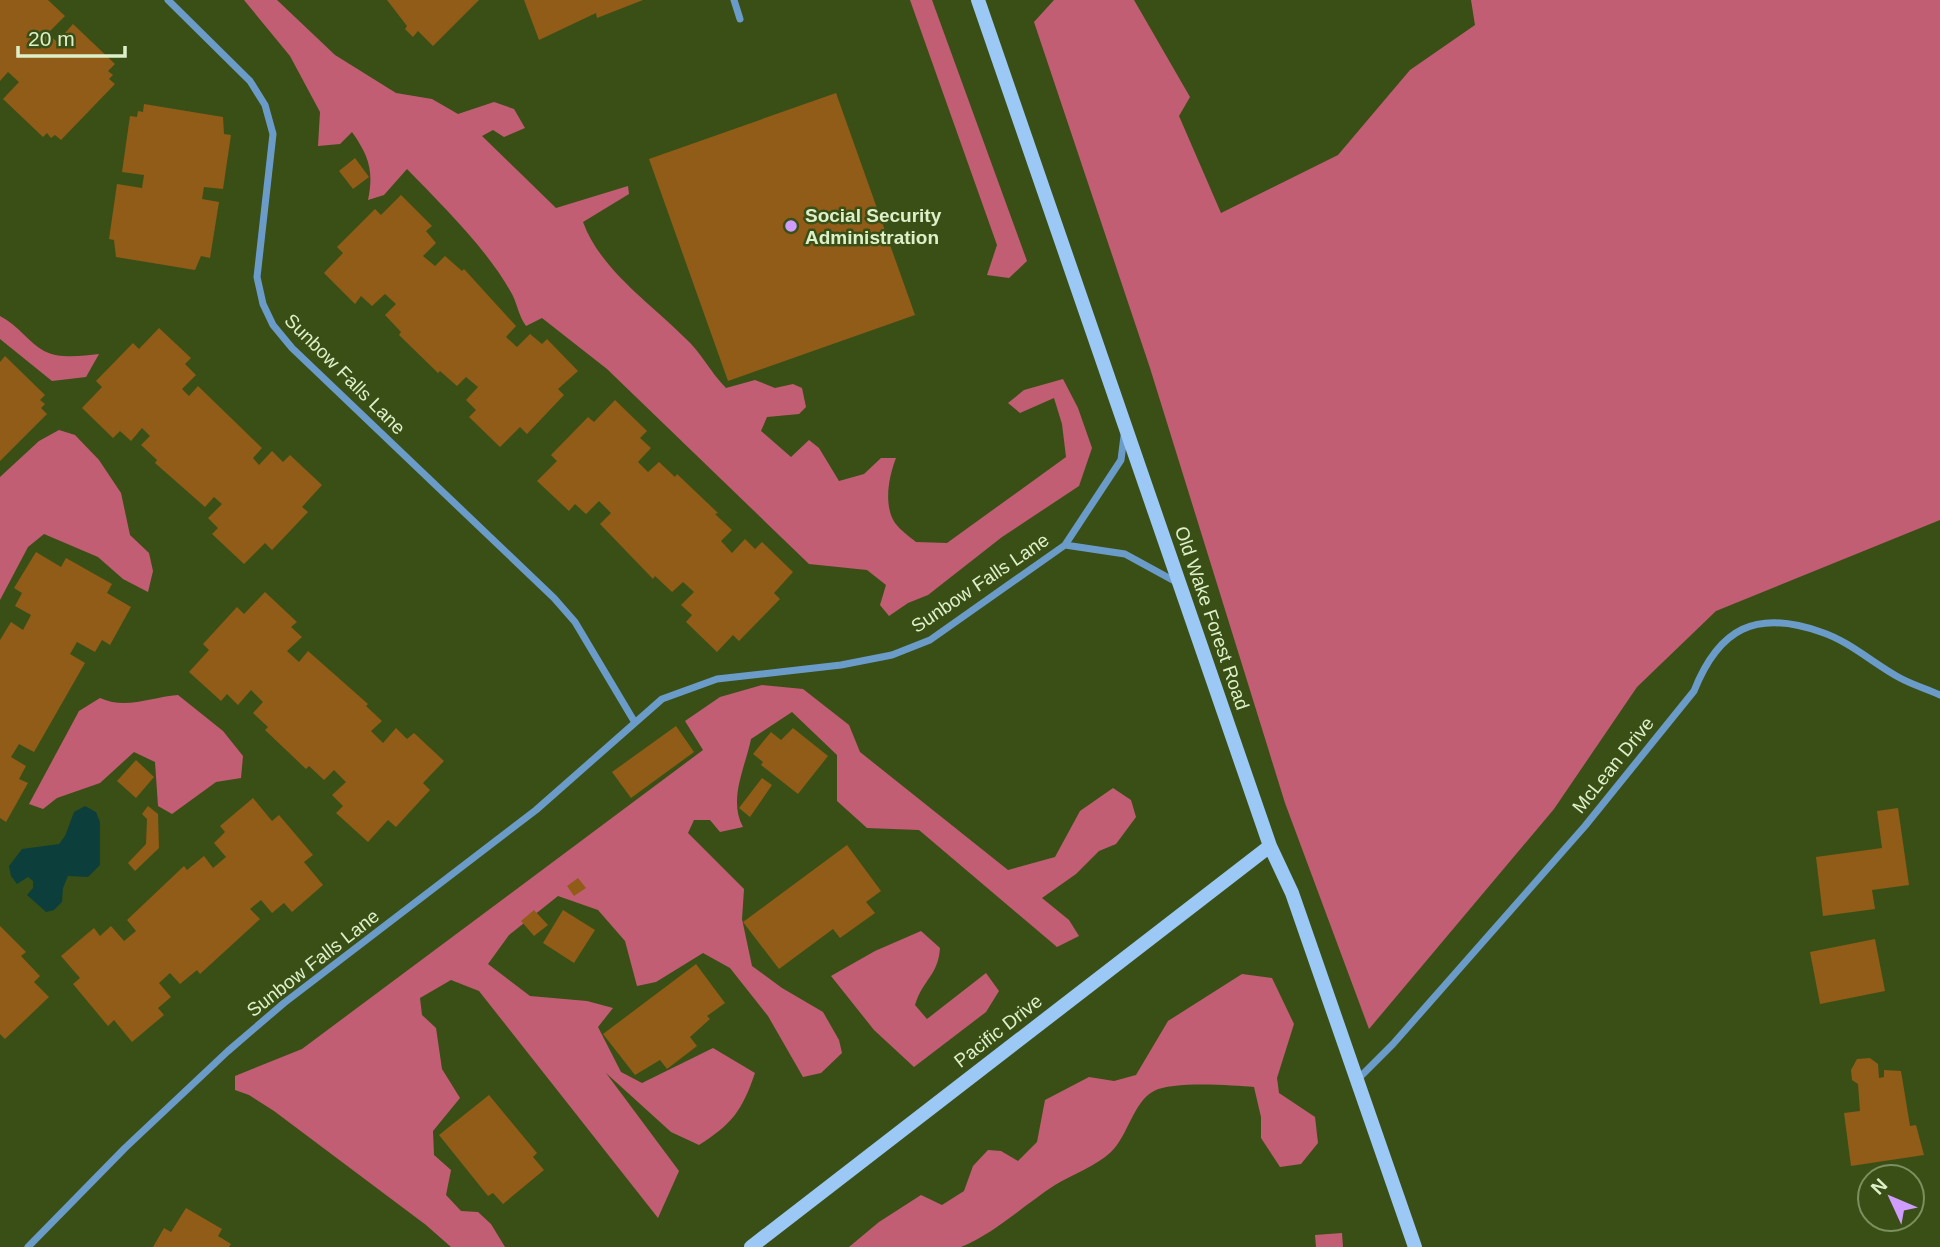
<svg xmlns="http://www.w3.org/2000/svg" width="1940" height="1247" viewBox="0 0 1940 1247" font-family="Helvetica,sans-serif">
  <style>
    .forest { fill: #c25e74 }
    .water { fill: #0c3f3b }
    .building { fill: #905c18 }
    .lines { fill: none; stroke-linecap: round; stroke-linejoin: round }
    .street { stroke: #6b9cc9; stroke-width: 7 }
    .secondary { stroke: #9bc8f4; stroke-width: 14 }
    .poi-dot { fill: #d09dfe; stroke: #3a4f16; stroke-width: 2.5 }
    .labels { text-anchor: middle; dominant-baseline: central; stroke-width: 5; stroke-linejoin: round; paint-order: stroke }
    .poi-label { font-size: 19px; font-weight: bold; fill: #def0ca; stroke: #3a4f16; text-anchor: start }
    .street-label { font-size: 19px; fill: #def0ca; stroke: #3a4f16 }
  </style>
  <rect width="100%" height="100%" fill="#3a4f16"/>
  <!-- forest -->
  <path class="forest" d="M244,0h33l58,55 61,38 36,6 26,15 36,-12 20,7 11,19 -21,9 -11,-7 -11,6 74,72 72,-22 1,8 -46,28c17,47 67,81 102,116 16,14 25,34 41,50l29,-8 20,8 18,-4 9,4 4,19 -7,7 -32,3 -6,14 30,26 18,-17 10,8 20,33 25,-7 17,-16h15c-7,18 -13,47 -1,65 5,7 15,14 21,19l31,1 119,-86 -4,-33 -8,-26 -34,15 -12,-10 16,-13 39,-11 15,29 14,40 -13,38 -77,51 -74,58 -20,8 -19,13 -9,-11 6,-20 -19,-15 -58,-6 -202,-195 -65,-51 -16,8c-7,-10 -8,-19 -13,-30 -23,-44 -71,-91 -106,-127l-23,26 -16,5c6,-29 1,-44 -16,-68l-12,12 -22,2 2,-34 -30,-56z
    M910,0h22l95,261 -18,17 -22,-3 10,-30z
    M1054,0h80l56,97 -11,19 42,97 117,-58 72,-85 65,-45 -4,-25h469v520l-224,91 -79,76 -83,122 -185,220 -84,-226 -135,-435 -116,-346z
    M0,316c19,10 29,27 44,35 15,8 38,5 55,3l-13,23 -34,4 -52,-42z
    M59,430l16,5 24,25 22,33 9,42 19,18 4,18 -5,21 -25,-13 -25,-22 -54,-23 -16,13 -28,53v-123l39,-36z
    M762,685l41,4 46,36 11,27 148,118 47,-13 25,-46 33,-23 18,12 5,17 -20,27 -17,7 -23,23 -34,24 27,22 10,16 -22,11 -138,-117 -52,-2 -30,-27v-46l-45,-43 -41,27c-6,29 -23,61 -8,88l-23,5 -10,-12h-16l-6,13 56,56 -2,30 10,47 30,22 41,24 16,28 3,13 -21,20 -18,4 -35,-61 -38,-48 -27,-15 -47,29 -19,4 -12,-45 -27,-31 -40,-14 -49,39 -21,29 42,32 57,5 26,7 -15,19 23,45 21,11 71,-35 42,25c-13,38 -23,51 -56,72l-28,-13 -65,-59 73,98 -21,47 -179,-227 -28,-11 -31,18 2,17 14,13 6,41 18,29 -27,33 1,24 17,15 -5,25 15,16 17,1 13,12 14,23h-54l-25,-22 -152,-114 -25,-16 -14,-5v-14l67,-27 401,-299 -18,-29 35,-24z
    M178,695l45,36 20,25 -2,22 -25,4 -44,32 -14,-8 -3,-44 -21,-10 -34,31 -43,15 -14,11 -14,-5 50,-93 21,-13c26,12 51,-1 78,-3z
    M921,931l19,17c-2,28 -17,31 -25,57l12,14 59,-46 13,18 -13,21 -72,55 -40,-37 -43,-54 44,-25z
    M1242,974l30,4 22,46 -17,54 2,15 36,24 3,26 -17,21 -21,3 -19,-29v-21l-7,-30c-22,-2 -83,-6 -100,4 -21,11 -26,45 -43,61 -15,14 -38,22 -56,33 -31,20 -60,48 -94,62h-112l30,-25 42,-27 21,10 22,-14 9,-25 15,-16 13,1 17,10 19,-19 8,-42 44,-23 25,4 22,-6 32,-54z
    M1342,1233l1,14h-27l-1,-12z"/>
  <!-- water -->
  <path class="water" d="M85,806l11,6 4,10v43l-12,12 -20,-1 -5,12 -1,14 -8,8 -8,2 -19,-17 6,-7v-7l-5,-4 -11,7 -6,-8 -2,-10 13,-17 37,-5 6,-8 9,-24z"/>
  <!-- building -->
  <path class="building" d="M0,0h48l17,16 -17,17 9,9 16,-18 42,40 -7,7 5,4 -4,4 6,5 -54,56 -6,-5 -4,3 -4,-5 -4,4 -40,-38 16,-17 -11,-10 -8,9z
    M387,0h92l-46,46 -15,-15 -5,6 -8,-8 2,-3z
    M524,0h119l-46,18 -1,-5 -57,27z
    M836,93l79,222 -187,66 -79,-222z
    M144,104l79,13 1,17 7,1 -8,54 -19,-2 -2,12 17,3 -9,56 -9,-2 -6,14 -79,-13 -2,-17 -5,-1 8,-55 25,4 2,-13 -22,-3 8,-56 7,1 1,-6 5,1z
    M355,158l14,19 -16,12 -14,-18z
    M401,195l31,31 -6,5 10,12 -13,13 12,10 10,-10 17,15 2,-2 52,57 -10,11 11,10 13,-13 12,10 5,-5 31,32 -20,18 6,6 -37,39 -7,-7 -20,20 -31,-30 7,-7 -10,-10 12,-13 -12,-10 -9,9 -17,-15 -2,2 -39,-38 2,-3 -16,-17 11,-11 -11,-10 -13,12 -11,-10 -6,8 -31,-31 19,-20 -6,-6 38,-38 6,6z
    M159,328l32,30 -6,6 11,11 -14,14 7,7 9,-10 64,62 -9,10 6,7 13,-14 11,11 7,-7 32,30 -20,22 6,5 -36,38 -7,-7 -21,21 -32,-30 6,-6 -10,-10 14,-14 -8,-7 -9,10 -50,-44 2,-3 -16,-15 9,-9 -8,-8 -11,13 -11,-10 -7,7 -31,-30 20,-21 -6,-6 37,-38 6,6z
    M5,356l40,39 -5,5 5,4 -4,4 6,6 -47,47v-99z
    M615,400l32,31 -7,7 11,10 -13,14 10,10 11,-10 16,15 2,-3 41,39 -3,1 17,16 -11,11 11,12 13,-14 10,10 7,-7 31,30 -19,21 6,6 -41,42 -6,-6 -16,17 -31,-30 6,-7 -11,-10 13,-13 -11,-10 -11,10 -17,-16 -2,3 -53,-55 11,-11 -12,-12 -13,13 -11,-10 -6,7 -32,-30 20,-20 -6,-6 37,-38 6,5z
    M36,552l25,15 5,-9 46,26 -5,9 24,14 -21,38 -8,-5 -7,12 -18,-10 -7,12 15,9 -51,89 -15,-8 -8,13 15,9 -7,13 9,4 -22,39 -6,-4v-178l11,-18 12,8 8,-15 -16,-9 7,-13 -8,-5z
    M265,592l32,30 -6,5 11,10 -15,14 12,11 9,-11 60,53 -2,2 16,15 -11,10 12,12 13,-15 11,11 7,-6 30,28 -21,22 7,7 -34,37 -8,-7 -20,22 -32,-29 7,-7 -11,-11 14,-13 -12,-12 -10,10 -15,-14 -3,3 -41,-39 3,-3 -15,-14 10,-11 -12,-12 -13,15 -11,-11 -6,7 -32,-29 20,-22 -6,-6 34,-37 7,7z
    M676,726l18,26 -63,46 -19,-26z
    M793,728l35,28 -30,38 -37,-29 2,-3 -10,-8 18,-22 10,8z
    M136,760l18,17 -18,21 -19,-17z
    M762,778l10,7 -22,32 -11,-9z
    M253,798l19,23 7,-6 34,40 -9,7 19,23 -31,27 -8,-9 -12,10 -11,-13 -11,9 10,10 -60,55 -3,-4 -17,14 -10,-11 -11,10 12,14 -13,11 6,7 -32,27 -18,-22 -6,6 -35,-42 7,-6 -19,-22 33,-28 6,8 11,-10 13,15 12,-10 -9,-11 57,-54 3,4 17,-14 9,12 13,-11 -12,-14 11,-11 -5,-6z
    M148,806l10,8 1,34 -24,23 -7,-8 18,-19 1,-25 -5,-5z
    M1898,808l11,77 -37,5 3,19 -52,7 -7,-59 66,-9 -5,-37z
    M847,845l34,46 -15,11 9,11 -35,25 -7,-9 -54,40 -36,-47z
    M578,878l8,10 -12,8 -7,-10z
    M534,910l14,15 -14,11 -13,-15z
    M563,910l32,20 -21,33 -31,-20z
    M0,926l26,26 -5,4 19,20 -6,6 15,15 -44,42 -5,-5z
    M1875,939l10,52 -65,13 -10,-52z
    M696,964l29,39 -18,13 3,3 -20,18 7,9 -30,23 -7,-9 -25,15 -32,-41z
    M1870,1058l8,6 1,14 5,-1v-7l17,1 9,55 6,-1 8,30 -73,11 -7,-53 16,-2 -2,-27 -6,-4 -1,-10 6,-11z
    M489,1095l48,58 -4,4 11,13 -41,34 -10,-11 -5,3 -49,-61z
    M186,1208l36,21 -4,7 13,8 -2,3h-76l11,-19 7,4z"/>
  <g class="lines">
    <!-- street -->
    <path class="street" d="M168,0l82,81 15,24 8,29 -16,143 6,27 10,21 19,23 262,250 21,24 59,99
      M734,0l6,19
      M1065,545l60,9 53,29
      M1357,1080l36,-36 192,-218 109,-135c25,-63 62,-82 127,-59 28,9 53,32 79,46 13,7 27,11 40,17
      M28,1247l97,-99 103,-97 56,-48 252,-193 126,-111 55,-20 124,-14 51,-10 38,-15 135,-95 56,-85 3,-24"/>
    <!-- secondary -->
    <path class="secondary" d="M978,0l292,846 22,47 123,354
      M751,1247l519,-401"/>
  </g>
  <!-- markers -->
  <circle class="poi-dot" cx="791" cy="226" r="7"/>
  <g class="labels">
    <!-- poi labels -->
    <g class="poi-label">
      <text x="805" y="215">Social Security<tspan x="805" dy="22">Administration</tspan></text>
    </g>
    <!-- street labels -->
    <g class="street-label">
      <text transform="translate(345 374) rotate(45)">Sunbow Falls Lane</text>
      <text transform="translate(980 583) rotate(-34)">Sunbow Falls Lane</text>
      <text transform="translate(1212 618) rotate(71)">Old Wake Forest Road</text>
      <text transform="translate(1613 765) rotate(-51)">McLean Drive</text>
      <text transform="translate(313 963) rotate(-38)">Sunbow Falls Lane</text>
      <text transform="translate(998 1031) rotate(-38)">Pacific Drive</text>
    </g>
  </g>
  <!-- north arrow -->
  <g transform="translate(1891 1198) rotate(314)"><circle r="33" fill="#3a4f16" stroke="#7c8f5e" stroke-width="2"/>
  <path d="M0-5L12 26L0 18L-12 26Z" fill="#d09dfe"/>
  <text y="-10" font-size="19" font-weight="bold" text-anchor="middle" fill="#def0ca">N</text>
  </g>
  <!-- scale -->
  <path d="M18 46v10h107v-10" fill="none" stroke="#def0ca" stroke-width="3.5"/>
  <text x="28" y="46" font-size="21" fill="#def0ca" stroke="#3a4f16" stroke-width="5" paint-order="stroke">20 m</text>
</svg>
